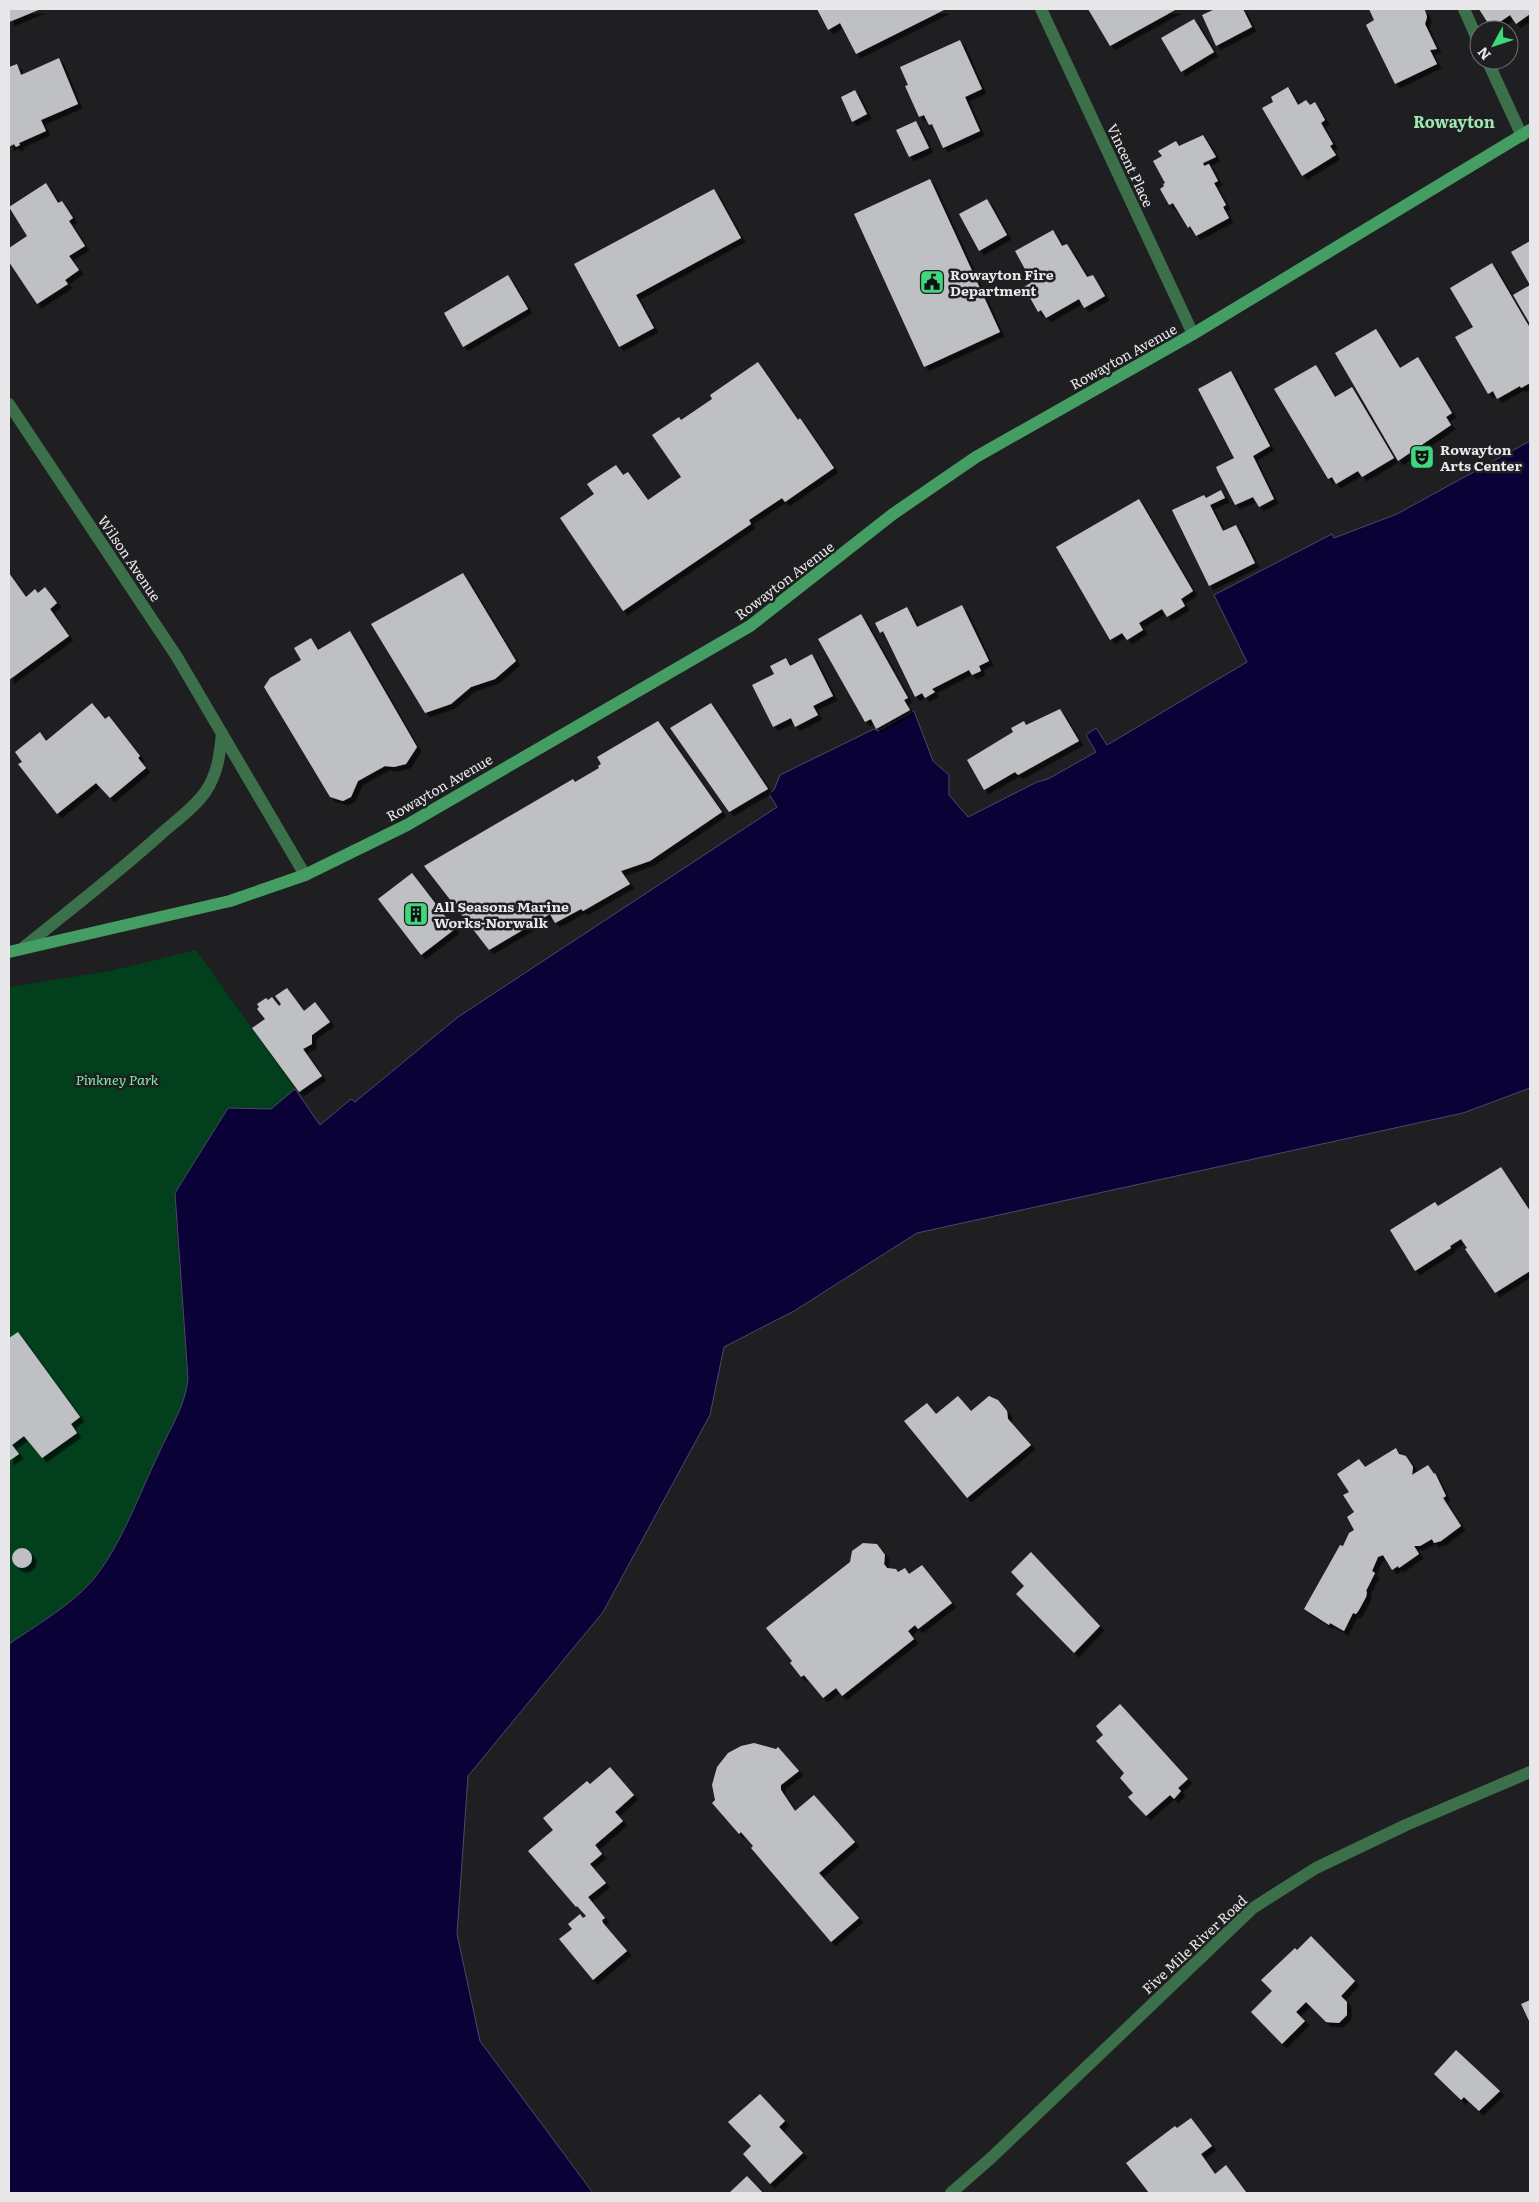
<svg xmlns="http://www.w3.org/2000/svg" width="1539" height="2202" viewBox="0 0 1539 2202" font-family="Literata,serif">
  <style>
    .green { fill: #013f1d }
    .water { fill: #0a0237; stroke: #4d476d }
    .building { fill: #bfc0c3; filter: url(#shadow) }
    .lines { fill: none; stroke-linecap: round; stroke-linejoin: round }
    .street { stroke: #3b704b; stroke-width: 12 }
    .secondary { stroke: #449d63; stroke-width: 12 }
    .labels { text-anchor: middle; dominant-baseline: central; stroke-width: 5; stroke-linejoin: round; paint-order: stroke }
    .street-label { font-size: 14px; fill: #e8e8ea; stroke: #1f1f21 }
    .poi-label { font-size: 14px; font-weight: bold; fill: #e8e8ea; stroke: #1f1f21; text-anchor: start }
    .park-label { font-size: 14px; font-style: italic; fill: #7ef0a3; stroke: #1f1f21 }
    .quarter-label { font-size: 16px; font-weight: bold; fill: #a0e6b3; stroke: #1f1f21 }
  </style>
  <defs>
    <filter id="shadow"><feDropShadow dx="4.5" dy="4.5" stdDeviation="0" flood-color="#0009"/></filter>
  </defs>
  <rect width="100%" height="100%" fill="#1f1f21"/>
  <!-- green -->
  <path class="green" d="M196,950l99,139 -24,20 -43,-1 -52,115 12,156c-3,28 -18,49 -29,74 -19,39 -39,96 -68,129 -21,24 -56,44 -82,62v-657l101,-16z"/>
  <!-- water -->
  <path class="water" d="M1530,441v647l-67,25 -546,120 -123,78 -70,36 -14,68 -107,197 -135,164 -11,158 23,107 113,152h-584v-549c26,-18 61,-38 82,-62 29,-33 49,-90 68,-129 11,-25 26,-46 29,-74l-13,-186 53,-85 43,1 24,-20 25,36 31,-26 4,3 103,-85 319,-210 -8,-13 5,-4 6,-15 94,-46 4,2 36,-20 19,50 16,14v20l19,22 69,-35 11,-3 48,-27 -10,-17 10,-7 11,17 140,-83 -33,-67 118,-61 2,4 63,-24z"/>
  <!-- building -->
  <path class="building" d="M9,9h32l-32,13z
    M817,9h129l-90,45 -16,-31 -12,7z
    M1088,9h89l-67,37z
    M1215,9h28l9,18 -36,19 -14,-31z
    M1369,9l56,1 2,7 -2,7 12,25 -7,1 7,14 -42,20 -29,-59 8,-5z
    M1479,9h51v5l-14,10 -6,-9 -19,13z
    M1194,19l20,33 -33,20 -20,-34z
    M960,40l22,49 -17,8 15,34 -37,17 -11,-24 -3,1 -5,-10 -5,2 -14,-31 3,-1 -8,-18z
    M59,58l19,46 -37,16 5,11 -27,12 1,2 -4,2 -2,-3 -5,3v-80l8,-3 4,11z
    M1288,87l10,18 8,-5 4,5 5,-3 10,18 -4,3 12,21 -3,2 6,9 -34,21 -40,-68 11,-6 -2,-5z
    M855,90l12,24 -15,8 -11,-25z
    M916,121l13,27 -20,9 -13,-27z
    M1203,135l13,22 -13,6 1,3 5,-2 9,17 -4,2 12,22 -3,2 6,11 -33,18 -6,-10 -2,2 -15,-25 -4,2 -9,-16 4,-3 -1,-2 2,-1 -12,-22 9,-5 -4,-5 18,-10 3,5z
    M930,179l70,153 -76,35 -70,-153z
    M46,183l12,20 4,-2 11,17 -4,3 16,25 -16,10 10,14 -14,10 3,4 -31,20 -28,-42v-14l18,-12 -18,-29z
    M714,189l27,49 -105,57 18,33 -35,19 -45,-83z
    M987,199l20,36 -28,16 -20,-37z
    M1053,230l9,16 5,-2 20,33 6,-2 12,21 -21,12 -5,-9 -33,19 -5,-8 -3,2 -14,-25 8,-5 -17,-31z
    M1530,241v83l-17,-29 17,-10 -19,-33z
    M1492,263l38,65v55l-9,5 -1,-2 -23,13 -4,-8 -5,3 -33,-57 18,-10 -23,-39z
    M508,275l20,34 -65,38 -19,-34z
    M1376,329l24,39 18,-11 34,56 -6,4 5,8 -53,36 -63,-108z
    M758,362l40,58 2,-2 34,50 -49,34 -3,-4 -33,22 2,4 -128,87 -63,-93 34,-24 -7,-10 29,-19 7,10 5,-3 20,28 33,-23 -29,-42 27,-18 2,3 31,-21 -2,-4z
    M1316,365l19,32 17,-10 42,71 -32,19 -4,-6 -22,13 -4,-7 -4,2 -54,-90z
    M1231,371l39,75 -17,10 21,43 -15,8 -6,-10 -18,8 -17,-33 -2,-5 18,-9 -36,-69z
    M1221,490l4,8 -15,7 13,26 13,-6 19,38 -46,23 -37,-76 32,-15 2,3z
    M1139,499l54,92 -12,8 4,7 -18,11 -5,-8 -23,14 4,7 -16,10 -5,-7 -12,7 -54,-93z
    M9,573l17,24 9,-8 3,4 7,-6 12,16 -7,6 19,27 -60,44z
    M463,573l53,88 -21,18 -24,8 -20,17 -26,9 -54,-89z
    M962,605l27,56 -10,5 2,5 -9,4 -3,-5 -37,19 3,3 -10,6 -3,-5 -7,4 -32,-66 -3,2 -5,-10 32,-16 10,20z
    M861,614l47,84 -4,2 6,10 -34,19 -5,-10 -6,3 -47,-83z
    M350,631l67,116 -11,17 -12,3 -9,-1 -27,15 -7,16 -8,4 -13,-4 -66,-110 6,-9 31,-18 -7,-12 17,-10 7,12z
    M812,654l21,42 -20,10 5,9 -23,12 -4,-9 -18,9 -21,-42 22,-11 -4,-8 16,-8 4,8z
    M92,703l13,16 4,-3 31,40 -2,2 8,10 -36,30 -14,-15 -39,31 -39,-50 4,-2 -7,-10 25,-20 6,9z
    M711,703l57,86 -39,23 -59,-84z
    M1060,709l19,32 -61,34 -3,-3 -31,18 -17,-30 46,-28 -2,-4 13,-7 2,4z
    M658,721l64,91 -72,49 -29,10 9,13 -47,27 -2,-2 -26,14 -5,-9 -61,36 -65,-84 149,-87 2,3 24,-14 -1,-2 3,-2 -4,-7z
    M412,873l43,56 -34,26 -43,-56z
    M287,988l17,23 11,-9 15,20 -18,13v9l-9,5 19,27 -23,16 -47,-64 13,-9 -8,-10 2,-2 -2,-3 9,-6 2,2 4,-3 7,9 2,-2 -6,-8z
    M1501,1167l29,44v60l-35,22 -30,-44 2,-1 -6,-9 -11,7 1,2 -36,23 -25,-41 45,-28 3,4z
    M18,1332l62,85 -9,7 6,9 -35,25 -18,-22 -12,9 7,9 -10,7v-123z
    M958,1396l13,15 18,-15 9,4 9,11 1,8 23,26 -64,53 -63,-77 23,-18 9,11z
    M1396,1448l3,6 7,2 7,11 -1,8 16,-10 6,9 1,-1 11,23 -3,2 18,28 -20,15 -7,2 -2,-4 -12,7h-6l5,8 -20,14 -1,-2 -6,4 -9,-15 -5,2 -6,14 3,2 -9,18 1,1 -1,5 -7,13 -3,4 -3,-1 -9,18 -14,-8 -1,2 -25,-16 36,-64 3,1 6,-13 5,-3 -7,-13 7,-5 -11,-17 6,-3 -12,-18 22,-15 6,8z
    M863,1543l14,1 8,11 -1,9 3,4 9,1 2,3 7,-4 4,6 13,-9 30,38 -34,26 -3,-4 -7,6 6,8 -72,57 -6,-8 -13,10 -19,-23 -3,2 -11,-14 2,-2 -26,-33 84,-66 2,-11z
    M12 1558a10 10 0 1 1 20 0a10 10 0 1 1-20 0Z
    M1031,1552l69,74 -26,27 -58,-59 8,-8 -13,-14z
    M1120,1704l68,75 -10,9 3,3 -7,8 -4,-4 -24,21 -18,-19 5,-4 -13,-15 4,-5 -28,-32 7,-6 -7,-9z
    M754,1743l22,6 2,-2 21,24 -18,14v5l14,21 19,-16 41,47 -36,31 40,45 -28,24 -80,-94 2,-2 -12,-14 -2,2 -27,-31 3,-3 -3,-15 5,-18 11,-14 13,-7z
    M610,1767l24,28 -19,17 8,9 -28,24 7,9 -12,10 16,19 -18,14 17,21 -3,2 1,3 24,28 -34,29 -34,-41 13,-10 -4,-5 12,-10 3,4 3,-2 -9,-10 -1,1 -48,-56 25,-21 -10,-12 44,-37 3,3z
    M1311,1936l44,45 -14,15 6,6v13l-8,8 -13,-1 -20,-20 -10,10 9,9 -23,23 -31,-32 21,-21 -11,-11 34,-32 2,2z
    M1530,2000v23l-9,-19z
    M1456,2050l44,41 -21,20 -15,-14 -3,3 -27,-26z
    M760,2094l25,27 -6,6 24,26 -33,31 -27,-30 8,-8 -23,-24z
    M1191,2118l21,28 -11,8 14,20 11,-9 20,27 -97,1 -23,-30 49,-37 2,2z
    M747,2176l16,17h-34z"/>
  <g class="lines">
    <!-- street -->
    <path class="street" d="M1041,9l152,325
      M1464,9l15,34
      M1487,60l35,76
      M9,404l168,253 128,218
      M24,947c47,-38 94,-74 138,-114 15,-13 33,-26 44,-42 12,-18 14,-38 16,-58
      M951,2193l40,-35 262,-250 63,-40 90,-43 124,-53"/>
    <!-- secondary -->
    <path class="secondary" d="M9,952l221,-51 75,-26 102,-50 343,-199 143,-112 83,-57 217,-123 337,-204"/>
  </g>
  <!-- icons -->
  <defs>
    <symbol id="civic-square" viewBox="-11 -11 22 22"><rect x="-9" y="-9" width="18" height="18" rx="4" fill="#3fd77d" stroke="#1f1f21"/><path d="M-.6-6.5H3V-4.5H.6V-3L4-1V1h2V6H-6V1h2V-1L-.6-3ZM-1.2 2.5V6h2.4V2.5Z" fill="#111"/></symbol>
    <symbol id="theatre-square" viewBox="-11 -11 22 22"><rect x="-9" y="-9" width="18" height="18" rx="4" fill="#3fd77d" stroke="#1f1f21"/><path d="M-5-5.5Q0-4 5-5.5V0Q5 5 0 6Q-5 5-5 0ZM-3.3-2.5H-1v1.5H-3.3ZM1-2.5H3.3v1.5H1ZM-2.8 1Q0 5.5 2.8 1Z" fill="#111"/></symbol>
    <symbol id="building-square" viewBox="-11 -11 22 22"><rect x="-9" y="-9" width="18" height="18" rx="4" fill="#3fd77d" stroke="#1f1f21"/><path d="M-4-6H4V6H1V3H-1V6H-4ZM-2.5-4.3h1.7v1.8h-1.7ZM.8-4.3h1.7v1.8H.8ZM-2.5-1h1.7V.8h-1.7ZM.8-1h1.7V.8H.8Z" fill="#111"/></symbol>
  </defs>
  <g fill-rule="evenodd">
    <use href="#civic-square" x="918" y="268" width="28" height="28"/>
    <use href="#theatre-square" x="1408" y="443" width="28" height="28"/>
    <use href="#building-square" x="402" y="900" width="28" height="28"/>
  </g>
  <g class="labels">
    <!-- street labels -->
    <g class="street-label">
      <text transform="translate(1131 165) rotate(65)">Vincent Place</text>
      <text transform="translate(1123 356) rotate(-29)">Rowayton Avenue</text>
      <text transform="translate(130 558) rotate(56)">Wilson Avenue</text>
      <text transform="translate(784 580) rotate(-37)">Rowayton Avenue</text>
      <text transform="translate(439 787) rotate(-30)">Rowayton Avenue</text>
      <text transform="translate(1194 1944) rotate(-43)">Five Mile River Road</text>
    </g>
    <!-- poi labels -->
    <g class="poi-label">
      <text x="950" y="274">Rowayton Fire<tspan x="950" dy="16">Department</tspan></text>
      <text x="1440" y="449">Rowayton<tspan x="1440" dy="16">Arts Center</tspan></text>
      <text x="434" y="906">All Seasons Marine<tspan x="434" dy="16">Works-Norwalk</tspan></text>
    </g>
    <!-- park labels -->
    <g class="park-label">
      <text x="117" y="1079">Pinkney Park</text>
    </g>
    <!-- quarter labels -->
    <g class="quarter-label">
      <text x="1454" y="121">Rowayton</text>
    </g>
  </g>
  <!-- border -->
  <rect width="1539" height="2202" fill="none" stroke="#e8e8ea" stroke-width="20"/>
  <!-- north arrow -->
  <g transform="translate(1494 45) rotate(230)"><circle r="24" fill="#1f1f21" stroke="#6f6f71"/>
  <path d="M0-4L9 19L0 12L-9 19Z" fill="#3fd77d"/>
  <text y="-8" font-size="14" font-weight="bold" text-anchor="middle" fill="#e8e8ea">N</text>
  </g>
</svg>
